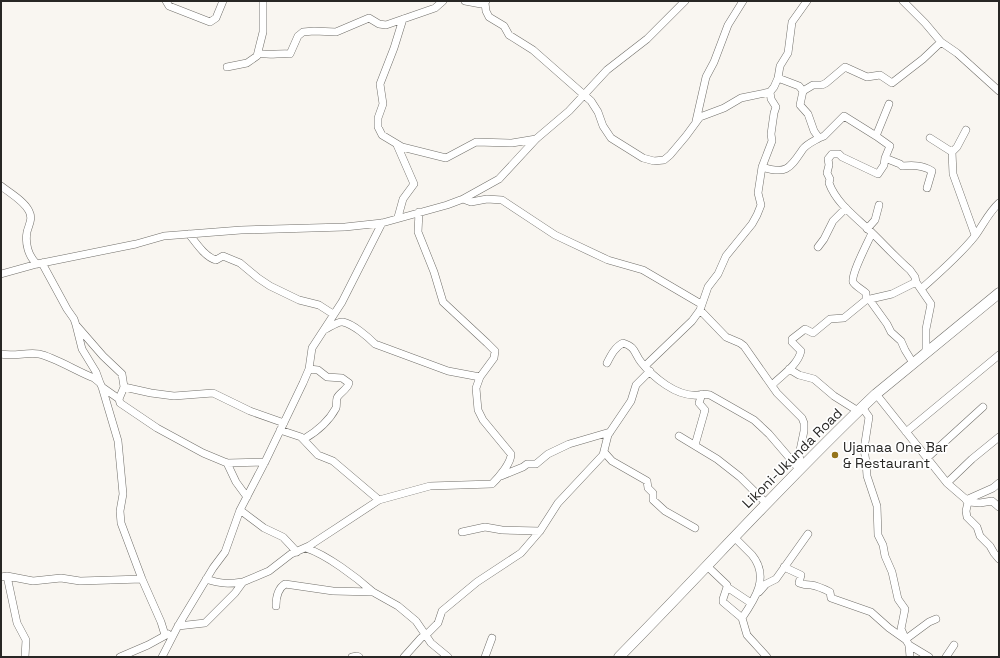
<svg xmlns="http://www.w3.org/2000/svg" width="1000" height="658" viewBox="0 0 1000 658" font-family="'Space Grotesk',sans-serif">
  <style>
    .lines { fill: none; stroke-linecap: round; stroke-linejoin: round }
    .minor-casing { stroke: #716f6a; stroke-width: 8 }
    .highway-casing { stroke: #716f6a; stroke-width: 11 }
    .minor { stroke: #fff; stroke-width: 7 }
    .highway { stroke: #fff; stroke-width: 10 }
    .poi-dot { fill: #95741c; stroke: #fff; stroke-width: 1.5 }
    .labels { text-anchor: middle; dominant-baseline: central; stroke-width: 3.5; stroke-linejoin: round; paint-order: stroke }
    .poi-label { font-size: 14px; fill: #282725; stroke: #fff; text-anchor: start }
    .street-label { font-size: 14px; fill: #282725; stroke: #fff }
  </style>
  <rect width="100%" height="100%" fill="#f9f6f1"/>
  <g class="lines">
    <defs>
      <path id="minor" d="M166,1l3,5 41,16 6,-4 7,-17
        M465,1l16,3 5,-3
        M903,1l22,22 16,19 16,11 42,38
        M485,3l1,8 3,6 15,9 5,9 24,15 58,51 7,11 5,14 8,12 32,20 11,3 10,-1 6,-5 16,-19 14,-19 24,-9 17,-10 29,-6 4,-5 4,-9 2,-12 8,-13 4,-31 15,-21
        M403,19l-9,29 -14,36 3,20 -5,14v9l4,8 20,12 44,11 30,-16 36,1 24,-4
        M258,53c10,3 21,0 32,1l8,-18 5,-4 11,-1 22,1 33,-14 10,6 7,1 49,-17 8,-7
        M227,67l20,-4 10,-7 6,-24v-31
        M778,78l21,8 4,5
        M889,104l-13,32 14,10 -5,12 15,6 2,2c11,-1 21,-1 30,5l-5,17
        M696,121l10,-44 8,-15 14,-37 15,-24
        M819,138l5,-2 20,-20 32,20
        M930,138l22,14 1,22 22,61
        M397,145l17,39 -11,15 -5,18
        M952,152l5,-5 9,-17
        M885,158l-1,7 -6,9 -36,-17 -3,-3h-7l-4,5 1,6 -2,8 3,6 -1,4c7,19 24,32 38,45 15,14 28,29 43,42l5,7 1,5 15,22 -5,25v25
        M762,167c25,8 28,1 41,-18 4,-5 11,-8 16,-11l-5,-7 -6,-17 -8,-9 3,-14 10,-6h9l4,-2 19,-16 22,10 13,-2 12,8 31,-24 18,-17
        M1,186c9,7 23,15 28,25 4,8 0,13 -2,21 -2,11 1,24 10,32
        M463,199l8,3 16,-3 15,1 53,35 53,25 35,10 58,34
        M867,229l8,-9 4,-15
        M189,234c7,9 16,23 27,26l7,-4 17,7 18,15 12,8 29,14 20,5 14,9
        M818,247l6,-8 9,-18 13,-13
        M42,263l25,46 7,10 2,6 27,31 19,18 2,13 -5,12 1,4 37,25 46,25 24,10 38,-1
        M1,274l36,-10 99,-20 28,-8 77,-6 104,-3 37,-4 65,-18 16,-6 36,-20 37,-40 33,-28 38,-41 40,-31 38,-38
        M921,289c19,-17 38,-33 54,-53 8,-11 14,-24 24,-33
        M869,299l18,25 4,8 10,9 4,9 8,13
        M866,300v-7c-3,-3 -11,-7 -13,-11 -2,-8 15,-40 19,-49
        M700,310l26,27 14,6 4,3 33,47 25,25 2,5v8l-5,24 1,5 4,5
        M76,325l6,24 14,23 4,11
        M326,329c4,-2 12,-8 17,-7 10,2 25,15 32,22l73,27 32,6
        M1,354c13,3 25,-2 38,0 15,3 39,18 55,24l6,5 2,4 16,54 5,53 -3,17 1,12 21,56 19,43 4,13
        M607,363c4,-8 8,-16 16,-20 13,4 11,10 18,19 7,9 16,17 25,23 9,6 21,11 32,10 5,-1 8,-1 12,0l44,25 15,14 30,35
        M645,366l47,-45 8,-11 8,-23 10,-13 8,-18 26,-32 5,-9 4,-10 -3,-12 4,-26 10,-26 -1,-7 3,-21 2,-6 -5,-8 -1,-7
        M789,369l10,6 15,4 20,17 24,15
        M772,385c10,-10 26,-20 29,-34l-9,-9v-3l13,-10 8,4 17,-14 14,-1 22,-18 26,-6 24,-12
        M102,387l17,12
        M124,387l27,6 23,3 39,-3 37,18 34,12
        M876,394l71,89 22,19 11,1 12,-2 7,6
        M862,407l7,10 -5,32 2,13 1,14 10,30 1,29 5,10 2,11 7,16 6,27 7,10 -4,20 5,11
        M280,430l21,7 17,18 15,6 46,39
        M906,432l93,-77
        M679,436l38,23 23,18 27,27
        M304,439c12,-7 25,-18 32,-31 1,-3 0,-7 1,-10 2,-5 10,-8 12,-15l-7,-5 -15,-1 -9,-7 -9,-1
        M695,445l10,-35 -6,-7 3,-9
        M604,452l8,9 35,20 1,7 5,5v7l12,11 30,17
        M927,458l56,-51
        M227,463l9,19 11,15
        M501,476l22,-9 4,-3h9l12,-10 21,-10 41,-12
        M947,483l25,-24 27,-22
        M966,500l27,-12 6,-5
        M968,502l-2,9 1,6 10,10 3,9 10,10 4,7 5,6
        M240,510l24,18 19,9 14,15
        M462,532l23,-5 17,3 38,1
        M734,537c6,6 12,12 18,18 18,22 3,44 -10,63
        M306,548c21,7 50,29 67,44
        M707,566l20,19v2l24,16
        M784,567l17,8 -2,8c5,2 7,2 12,2 7,1 13,4 19,7l1,6 40,14 18,16 17,12 3,5 20,12
        M7,576l10,47 9,17 -1,17
        M1,577l6,-1 26,5 28,-3 19,3 62,-2
        M206,579c15,5 22,5 37,3
        M727,587l-4,12v3l19,16 5,17 20,22
        M759,592l7,-8 10,-5 32,-45
        M276,606c0,-8 1,-17 9,-22l48,7 40,1 25,14 18,15 15,22 17,14
        M178,626l27,-3 30,-30 8,-11 26,-11 22,-17 18,-8 70,-46 51,-14 62,-2c7,-7 19,-21 19,-30l-28,-34 -5,-10 -2,-22 4,-11 14,-19 1,-7 -8,-8 -44,-41 -9,-30 -16,-40 1,-20
        M906,639l23,-17 7,-3
        M909,645l1,12
        M120,657l28,-12 20,-11
        M162,657l16,-31 35,-58 12,-16 15,-42 25,-48 38,-79 6,-14 3,-21 30,-46 40,-79
        M352,657l5,-1 2,1
        M404,657l17,-19 8,-6 9,-9 4,-12 35,-29 44,-29 19,-22 18,-28 45,-48 5,-20 23,-34 5,-16 14,-14
        M485,657l7,-19
        M946,657l8,-12"/>
      <path id="highway" d="M619,657c86,-87 168,-179 257,-263l123,-101"/>
    </defs>
    <!-- minor casing -->
    <use href="#minor" class="minor-casing"/>
    <!-- highway casing -->
    <use href="#highway" class="highway-casing"/>
    <!-- minor -->
    <use href="#minor" class="minor"/>
    <!-- highway -->
    <use href="#highway" class="highway"/>
  </g>
  <!-- markers -->
  <circle class="poi-dot" cx="835" cy="455" r="4"/>
  <g class="labels">
    <!-- poi labels -->
    <g class="poi-label">
      <text x="843" y="447">Ujamaa One Bar<tspan x="843" dy="16">&amp; Restaurant</tspan></text>
    </g>
    <!-- street labels -->
    <g class="street-label">
      <text transform="translate(792 458) rotate(-45)">Likoni-Ukunda Road</text>
    </g>
  </g>
  <!-- border -->
  <rect width="1000" height="658" fill="none" stroke="#282725" stroke-width="4"/>
</svg>
